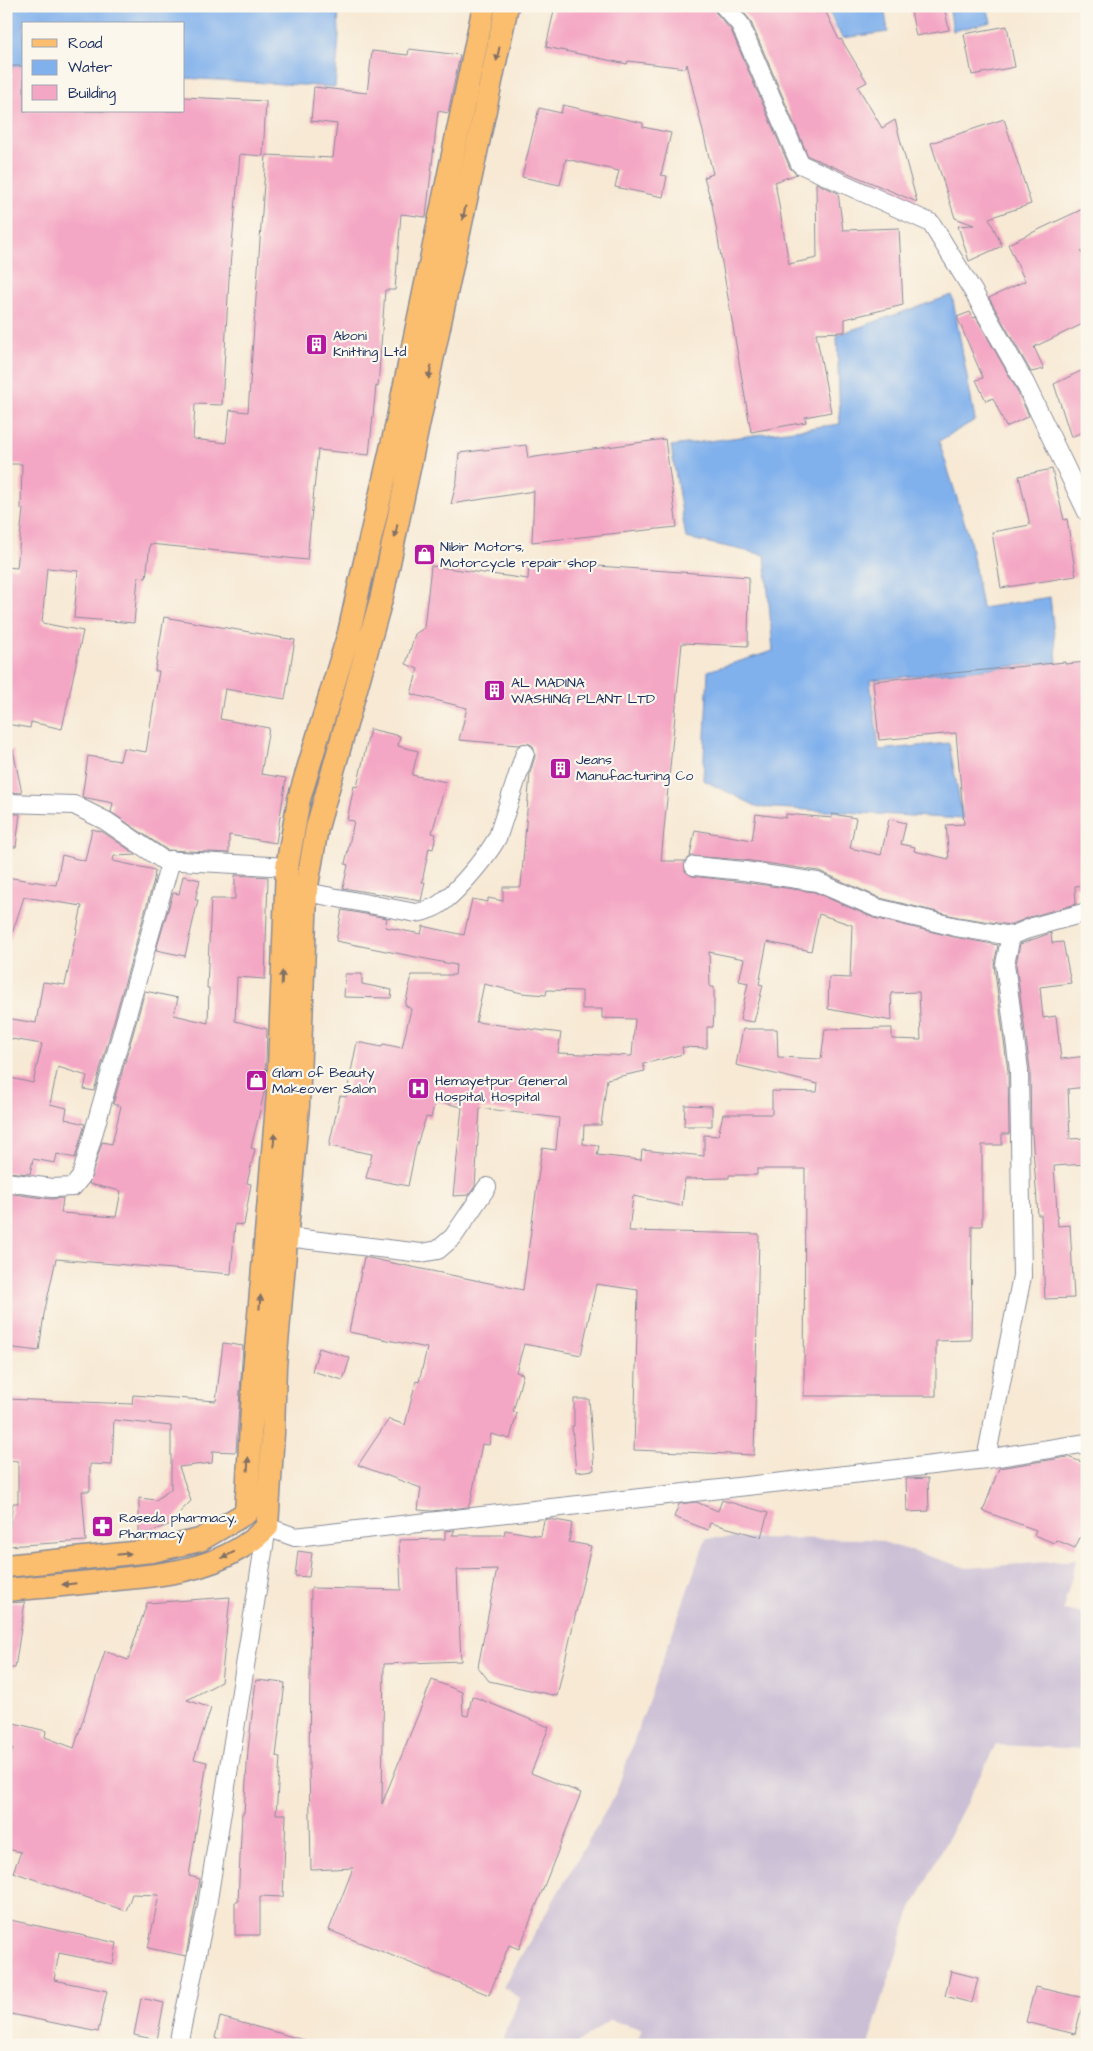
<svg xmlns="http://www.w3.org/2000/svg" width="1093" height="2051" viewBox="0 0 1093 2051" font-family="'Architects Daughter',sans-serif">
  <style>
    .industrial { fill: #cbbfd5 }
    .water { fill: #81b1ec; stroke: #4e70a5 }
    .building { fill: #f4a7c4; fill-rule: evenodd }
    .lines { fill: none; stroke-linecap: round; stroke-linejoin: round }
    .minor-casing { stroke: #898c99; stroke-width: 20 }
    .major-casing { stroke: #898c99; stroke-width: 25 }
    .minor { stroke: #fff; stroke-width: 18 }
    .major { stroke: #fbbd6e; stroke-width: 22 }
    .oneway { fill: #806f65 }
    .labels { text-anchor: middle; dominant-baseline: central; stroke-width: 4.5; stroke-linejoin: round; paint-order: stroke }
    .poi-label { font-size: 14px; fill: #1b2f5e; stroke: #fbf7ec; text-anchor: start }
  </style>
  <rect width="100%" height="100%" fill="#fbf7ec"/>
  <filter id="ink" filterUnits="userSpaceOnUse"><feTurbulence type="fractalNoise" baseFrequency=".02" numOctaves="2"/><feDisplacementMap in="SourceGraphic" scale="10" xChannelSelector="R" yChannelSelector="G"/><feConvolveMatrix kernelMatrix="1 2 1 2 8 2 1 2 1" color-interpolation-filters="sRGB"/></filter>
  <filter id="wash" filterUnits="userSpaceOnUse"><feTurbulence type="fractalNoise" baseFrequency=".0096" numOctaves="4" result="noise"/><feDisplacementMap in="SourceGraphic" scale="20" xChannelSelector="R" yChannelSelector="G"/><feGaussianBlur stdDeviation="1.12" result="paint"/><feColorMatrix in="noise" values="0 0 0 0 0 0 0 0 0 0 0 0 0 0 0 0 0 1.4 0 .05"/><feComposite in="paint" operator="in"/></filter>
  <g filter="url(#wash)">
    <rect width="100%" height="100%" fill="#f7e9d4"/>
    <!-- industrial -->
    <path class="industrial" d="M706,1538l167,1 94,29 109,-8 -13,50 24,4v135l-91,-4 -86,167 -42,133h-232l6,-16 -32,-9 -35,25h-75l20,-47 -17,-11 112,-192z"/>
    <!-- water -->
    <path class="water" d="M6,6h332l1,30 -4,51 -151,-9v-54h-160v43l-18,-2z
      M826,6h58l4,26 -46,6z
      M949,6h38l4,16 -38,9z
      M952,295l23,125 -36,21 31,99 12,68 68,-11 7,65 -187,18 9,70 70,-7 14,76 -205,-12 -55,-27 5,-109 65,-20 -8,-96 -79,-17 -15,-92 169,-22 -3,-89z"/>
    <g id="blocks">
      <!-- building -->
      <path class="building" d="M555,6h159l2,7 15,17 59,138 7,6 -22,8 14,82 28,-6 -1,-75 22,10 5,37 56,-2 4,77 -58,14v13l-29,1 15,79 -26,5 1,5 -55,10 -39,-228 -8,-27 9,-3 -26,-110 -1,4 -58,-7 -1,3 -81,-17z
        M738,6h85l16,34 2,-1 26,43 -9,5 24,41 13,-8 22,82 -109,-46 -58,-136z
        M936,6h8l5,24 -33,6 -5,-25z
        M1007,26l8,41 -43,8 -8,-41z
        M409,49l51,6 -12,58 -10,-2 -12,106 -25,-3 -6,76h-10l-7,97 -2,-1 -7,69 -51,-5 -11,110 -157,-16 -4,34 -8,-1 -4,46 -60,-5 4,-47 -31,-3 -5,55 41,8 -21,98 -31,-7 -1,6 -24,-4v-157l11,1 6,-59h-2l1,-45h-15l1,-46h-2v-251l6,-101h12v45h160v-14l82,4 -3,55 -23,-2 -11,124 -7,127 -27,-1 -2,35 33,4 4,-33 18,2 18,-257 67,3 4,-34 -26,-3 3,-34 53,6 5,-42 36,4z
        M563,105l80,18v4l28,6 -10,42 6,1 -4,21 -48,-10 4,-16 -53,-12 -6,26 -38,-8 17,-69 22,5z
        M1004,119l27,85 -42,14 13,28 -33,15 -11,-35 16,-1 -19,-7 -24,-75z
        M1087,207v42l-6,3 6,11v59l-53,25 10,22 -13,3 -42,-74 36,-17 -17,-37z
        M970,312l3,6 3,-1 40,71 13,28 -23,11 -13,-29 -7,3 -10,-21 7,-2 -26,-61z
        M1087,368v62l-16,7 -17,-53z
        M665,439l12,88 -145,15 2,-51 -83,13 6,-24 2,-27 67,-8 2,13z
        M1052,469l12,51 3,-1 9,57 -75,12 -9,-56 38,-7 -11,-49z
        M529,561l220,16 -1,69 -66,-3 -21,218h24v10l7,5 51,6 71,10 60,26 80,19 44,8 -4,20 14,106 1,63h-7v11h-20v81h-10l-1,114 -35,1v55h-132l1,-227h-48v6h-28v3l-44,1 -3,27 -49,-10 -4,35 130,3 -5,221 -120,-5 4,-160 -42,-6 -15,71 -57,-11 -8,28 7,2 -10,38 4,1 -7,26 -19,-5 -2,11 -7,-1 -11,56 -3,7 -36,4 -14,-1 3,-22 -63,-23 31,-46 16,6 11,-44 3,1 8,-34 -78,-16 15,-75 159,33 19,-142 14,2 3,-32 -79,-10 -5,78 -6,9 -16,1 9,-89 -27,-6 -4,17 -5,-1 -10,30 -8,39 -42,-8 6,-24 -43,-8 11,-50 6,1 11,-55 25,5 1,-3 19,4 9,-39 -6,-4 7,-30h43l1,-10 -120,-24 6,-31 45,8 -2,9 36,7 2,-8 41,9 8,-36 16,3v-4l15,3v-14h18l9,-114 5,-17 -2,-10 -5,-3 -10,2 -59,-5 8,-32 -56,-14 7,-25 -12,-5 9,-30 9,-6 7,-62 97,13zM819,914l33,11 -2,53 -21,-1 -1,32 64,12 -1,-28 28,-1 2,48 -29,-1v-11l-67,1 -4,30 -43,-2 -1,-28h-34l-7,36 82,19 -1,8 -45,-1v23h-49l-5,22 -14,-1v21l-62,-6 -1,10 -44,-5 2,-9 -16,-2 1,-19h17l6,-46 38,-8 -2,-7 40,-10 -1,-7 25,1v-21h6l1,-13v-27h-4l-1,-35 35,7 -5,22 9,2 -8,37 14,2 9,-37 -4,-1 8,-42 44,9zM484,984l38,9 24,2 1,-5 35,1v18h20v9l33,1 -3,37 -74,-3 3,-20 -85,-11z
        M164,617l131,23 -10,59 -60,-10 -5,30 49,9 -8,46 25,4 -10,65 -47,-8v18l-62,-3 -56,-38 2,-9 -31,-6 6,-41 32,5 3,-13 23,4 13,-81h-4z
        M1065,662v2l22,-2v223l-12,1 1,18 -46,13 -20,8 -52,-8 -78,-19 -61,-27 -74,-11 -55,-4 5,-26 57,10 4,-26 30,4v-4l46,4v-4l24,4 -6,30 31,7 8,-36 17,4 -5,21 14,3 -1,4 35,8 -3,-34 18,-1 -8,-91 -77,7 -6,-59z
        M370,729l30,7 -2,10 20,5 -6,24 34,7 -14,51 4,1 -3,15 -4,-1 -7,34h3l-4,19 -78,-13 5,-23 -3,-1 9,-43 -7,-1 7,-34 3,1z
        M13,750l9,43 -16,-1v-41z
        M6,814h14l-4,33h-10z
        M92,829l11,3 34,23 -23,1 -1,5 42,9 -1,10 -60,211 -10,-2 3,-13 -29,-9 -8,37 17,4 -2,11 20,5 -10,34 -18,-4 -2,9 -22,-4 -3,15 -24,-2v-95l27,6 9,-39 -36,-6v-20l30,5 7,-41 22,3 17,-79 -58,-9 -15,46 -3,-1v-65l50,8 6,-30 23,6z
        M235,875l33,2 -3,102 -28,-2 -2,44 32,8 -2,60 -14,59 4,1 -8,34 4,1 -7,41 -9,-1 -4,50 -175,-15 -12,55 -5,37 -33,-4v-154l45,6 12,-1 -2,15 55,4 5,-26 -32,-7 13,-42 10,2 9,-38 -8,-2 32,-113 33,7 -4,17 34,8 1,-35h-2l4,-89h24z
        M183,876l17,4 -5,20h3l-13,56 -29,-6 17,-57 6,1z
        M1051,933l1,10 11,-1 8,41 -31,4 3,31 13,-2 5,43 26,-3v31l-19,2 2,50 17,-1v26l-33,2 4,60 12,-1 4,73 -29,1 -4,-84h-3l-6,-81h-1l-1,-65 -14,-105 4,-20z
        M345,974h17v10l30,6 -1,8 -47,-1z
        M685,1105l27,1v20h-28z
        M223,1343l20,3 -7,106 -23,-1 -1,12 -33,4 12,34 -15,15 3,5 -40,15v-38l17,2 15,-11v-63l-57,-6 -2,45 -22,-1v27h-8l4,50 -79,5 6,-43h5v-42l-12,-1v-61l126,5 1,-9 83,6z
        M319,1348l31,10 -7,22 -31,-9z
        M574,1399h15l5,71 -18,2 -4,-46h2z
        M1068,1457l19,7v59l-12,25 -19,-8 -2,3 -20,-8 2,-5 -53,-19 16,-43z
        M928,1478l1,33 -22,1 -1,-33z
        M722,1500l46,13 -7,24 -51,-14 -2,7 -34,-13 5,-13 17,-2 22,9z
        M549,1519l23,4 -3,19 22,4 -34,150 -68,-15 -11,-14 19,-98 -40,1 4,91 -77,3 -2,140 50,-124 30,12 1,23 5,1 4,-20 77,31 -18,46 50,20 -62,156 -10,-4 -20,50 -160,-65 24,-62 -42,2 -2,-106 2,-176 90,2 -2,-50 46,-1v-8l10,-1 -3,5h52l1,-5 36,6 3,-16z
        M298,1551l14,2 -3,24 -14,-1z
        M230,1597l-9,85 -34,18 24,8 -17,51 13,3 -18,114 11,3 -14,77 -38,-8 11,-53 -27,-1 -6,17 -113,-39 8,-20 -15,-3v-74l7,-27 -7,-2v-25l40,10 -1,6 29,11 31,-97 23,9 19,-57z
        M25,1602l-10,66h-9l1,-65z
        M256,1680l29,3 -9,73 4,1 -4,57h10l-3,83 -23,-1v39h-25v-33h3l4,-89h2l4,-63z
        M10,1920l107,23 -4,21 -54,-11 -5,27 53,11 -9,41 -92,-19v-75z
        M951,1971l27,7 -6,25 -27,-7z
        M1035,1987l49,11 -9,36 -49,-12z
        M141,1998l23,5 -7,37 -23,-5z
        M220,2017l84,23 -1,5h-62l-26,-7z"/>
    </g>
  </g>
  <g filter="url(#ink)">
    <use href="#blocks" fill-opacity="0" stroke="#898c99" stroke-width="1"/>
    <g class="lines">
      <defs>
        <path id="minor" d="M724,6l16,18 60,140 131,59 42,68 52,92 62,129
          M6,803l68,2 32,16 57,39 124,7
          M694,866l50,5 73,11 60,26 79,19 55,9
          M306,892l110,21c11,-2 20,-5 28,-12 16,-13 46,-48 54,-65l27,-83
          M6,1182l46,6 21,-1 8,-10 90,-317
          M286,1237l135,16 17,-3 15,-13 34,-50
          M986,1459l36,-183 -3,-206 -14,-106 6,-28 22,-9 54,-15
          M178,2045l29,-139 60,-379 28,10 691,-78 101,-16"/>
        <path id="major" d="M246,1513l8,-140 24,-280 9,-226 12,-68 50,-166 9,-41 37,-160 89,-426
          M6,1566l146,-15 48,-11 46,-27
          M6,1590c34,-3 69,-6 103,-10 58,-6 114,-9 158,-53l6,-94 2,-67 23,-260 8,-214 11,-64 65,-232 125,-590"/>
      </defs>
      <!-- minor casing -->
      <use href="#minor" class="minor-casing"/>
      <!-- major casing -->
      <use href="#major" class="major-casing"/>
      <!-- minor -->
      <use href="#minor" class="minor"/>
      <!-- major -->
      <use href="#major" class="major"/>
    </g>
    <!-- one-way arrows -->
    <defs><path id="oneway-solid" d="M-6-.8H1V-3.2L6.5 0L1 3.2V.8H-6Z" transform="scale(1.25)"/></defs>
    <g class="oneway">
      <use href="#oneway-solid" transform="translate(498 54) rotate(102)"/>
      <use href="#oneway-solid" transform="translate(464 213) rotate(102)"/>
      <use href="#oneway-solid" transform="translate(430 372) rotate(102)"/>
      <use href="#oneway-solid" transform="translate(396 531) rotate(102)"/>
      <use href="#oneway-solid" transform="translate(282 978) rotate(-88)"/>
      <use href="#oneway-solid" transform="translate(274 1140) rotate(-85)"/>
      <use href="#oneway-solid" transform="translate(260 1302) rotate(-85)"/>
      <use href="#oneway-solid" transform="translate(248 1464) rotate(-87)"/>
      <use href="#oneway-solid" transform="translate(124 1554) rotate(-6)"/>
      <use href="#oneway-solid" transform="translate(228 1555) rotate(154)"/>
      <use href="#oneway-solid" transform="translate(69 1584) rotate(174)"/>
    </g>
  </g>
  <!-- icons -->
  <defs>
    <symbol id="building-square" viewBox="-11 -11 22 22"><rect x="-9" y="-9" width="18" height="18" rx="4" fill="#b5179e" stroke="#fbf7ec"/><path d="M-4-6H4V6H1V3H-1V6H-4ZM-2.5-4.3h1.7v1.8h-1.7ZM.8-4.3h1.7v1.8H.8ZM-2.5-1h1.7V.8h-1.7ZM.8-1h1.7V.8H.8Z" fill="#fff"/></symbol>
    <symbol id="shop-square" viewBox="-11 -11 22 22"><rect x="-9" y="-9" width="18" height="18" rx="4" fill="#b5179e" stroke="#fbf7ec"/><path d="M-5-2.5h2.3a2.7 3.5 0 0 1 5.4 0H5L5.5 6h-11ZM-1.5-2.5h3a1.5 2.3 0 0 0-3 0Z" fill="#fff"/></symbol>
    <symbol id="hospital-square" viewBox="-11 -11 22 22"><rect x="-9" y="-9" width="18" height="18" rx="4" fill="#b5179e" stroke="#fbf7ec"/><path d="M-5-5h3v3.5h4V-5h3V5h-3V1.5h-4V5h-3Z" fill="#fff"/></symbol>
    <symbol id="pharmacy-square" viewBox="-11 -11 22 22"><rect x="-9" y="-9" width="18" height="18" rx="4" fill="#b5179e" stroke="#fbf7ec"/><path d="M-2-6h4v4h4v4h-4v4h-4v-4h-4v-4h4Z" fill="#fff"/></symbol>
  </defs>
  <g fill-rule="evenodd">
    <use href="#building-square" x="304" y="332" width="25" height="25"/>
    <use href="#shop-square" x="412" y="542" width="25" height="25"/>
    <use href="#building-square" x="482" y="678" width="25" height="25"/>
    <use href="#building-square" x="548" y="756" width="25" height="25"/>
    <use href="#shop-square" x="244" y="1068" width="25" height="25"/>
    <use href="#hospital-square" x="406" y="1076" width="25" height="25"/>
    <use href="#pharmacy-square" x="90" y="1514" width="25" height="25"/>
  </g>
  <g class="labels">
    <!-- poi labels -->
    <g class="poi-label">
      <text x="333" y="336">Aboni<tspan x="333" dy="16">Knitting Ltd</tspan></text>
      <text x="440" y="547">Nibir Motors,<tspan x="440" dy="16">Motorcycle repair shop</tspan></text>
      <text x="511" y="683">AL MADINA<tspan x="511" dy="16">WASHING PLANT LTD</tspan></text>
      <text x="576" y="760">Jeans<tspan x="576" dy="16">Manufacturing Co</tspan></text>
      <text x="272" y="1073">Glam of Beauty<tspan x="272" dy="16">Makeover Salon</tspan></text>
      <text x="435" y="1081">Hemayetpur General<tspan x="435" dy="16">Hospital, Hospital</tspan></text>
      <text x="119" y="1518">Raseda pharmacy,<tspan x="119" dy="16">Pharmacy</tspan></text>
    </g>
  </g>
  <!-- margin -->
  <rect width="1093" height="2051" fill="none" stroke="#fbf7ec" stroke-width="25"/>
  <!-- legend -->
  <rect x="22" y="22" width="162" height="90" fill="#fbf7ec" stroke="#a1a7b3"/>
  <rect x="32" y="39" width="25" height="8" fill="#fbbd6e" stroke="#a1a7b3"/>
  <text x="68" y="48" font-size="15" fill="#1b2f5e">Road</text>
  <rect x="32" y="60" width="25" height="15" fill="#81b1ec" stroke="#a1a7b3"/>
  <text x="68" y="72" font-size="15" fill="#1b2f5e">Water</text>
  <rect x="32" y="85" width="25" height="15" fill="#f4a7c4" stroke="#a1a7b3"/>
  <text x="68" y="98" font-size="15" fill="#1b2f5e">Building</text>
</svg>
